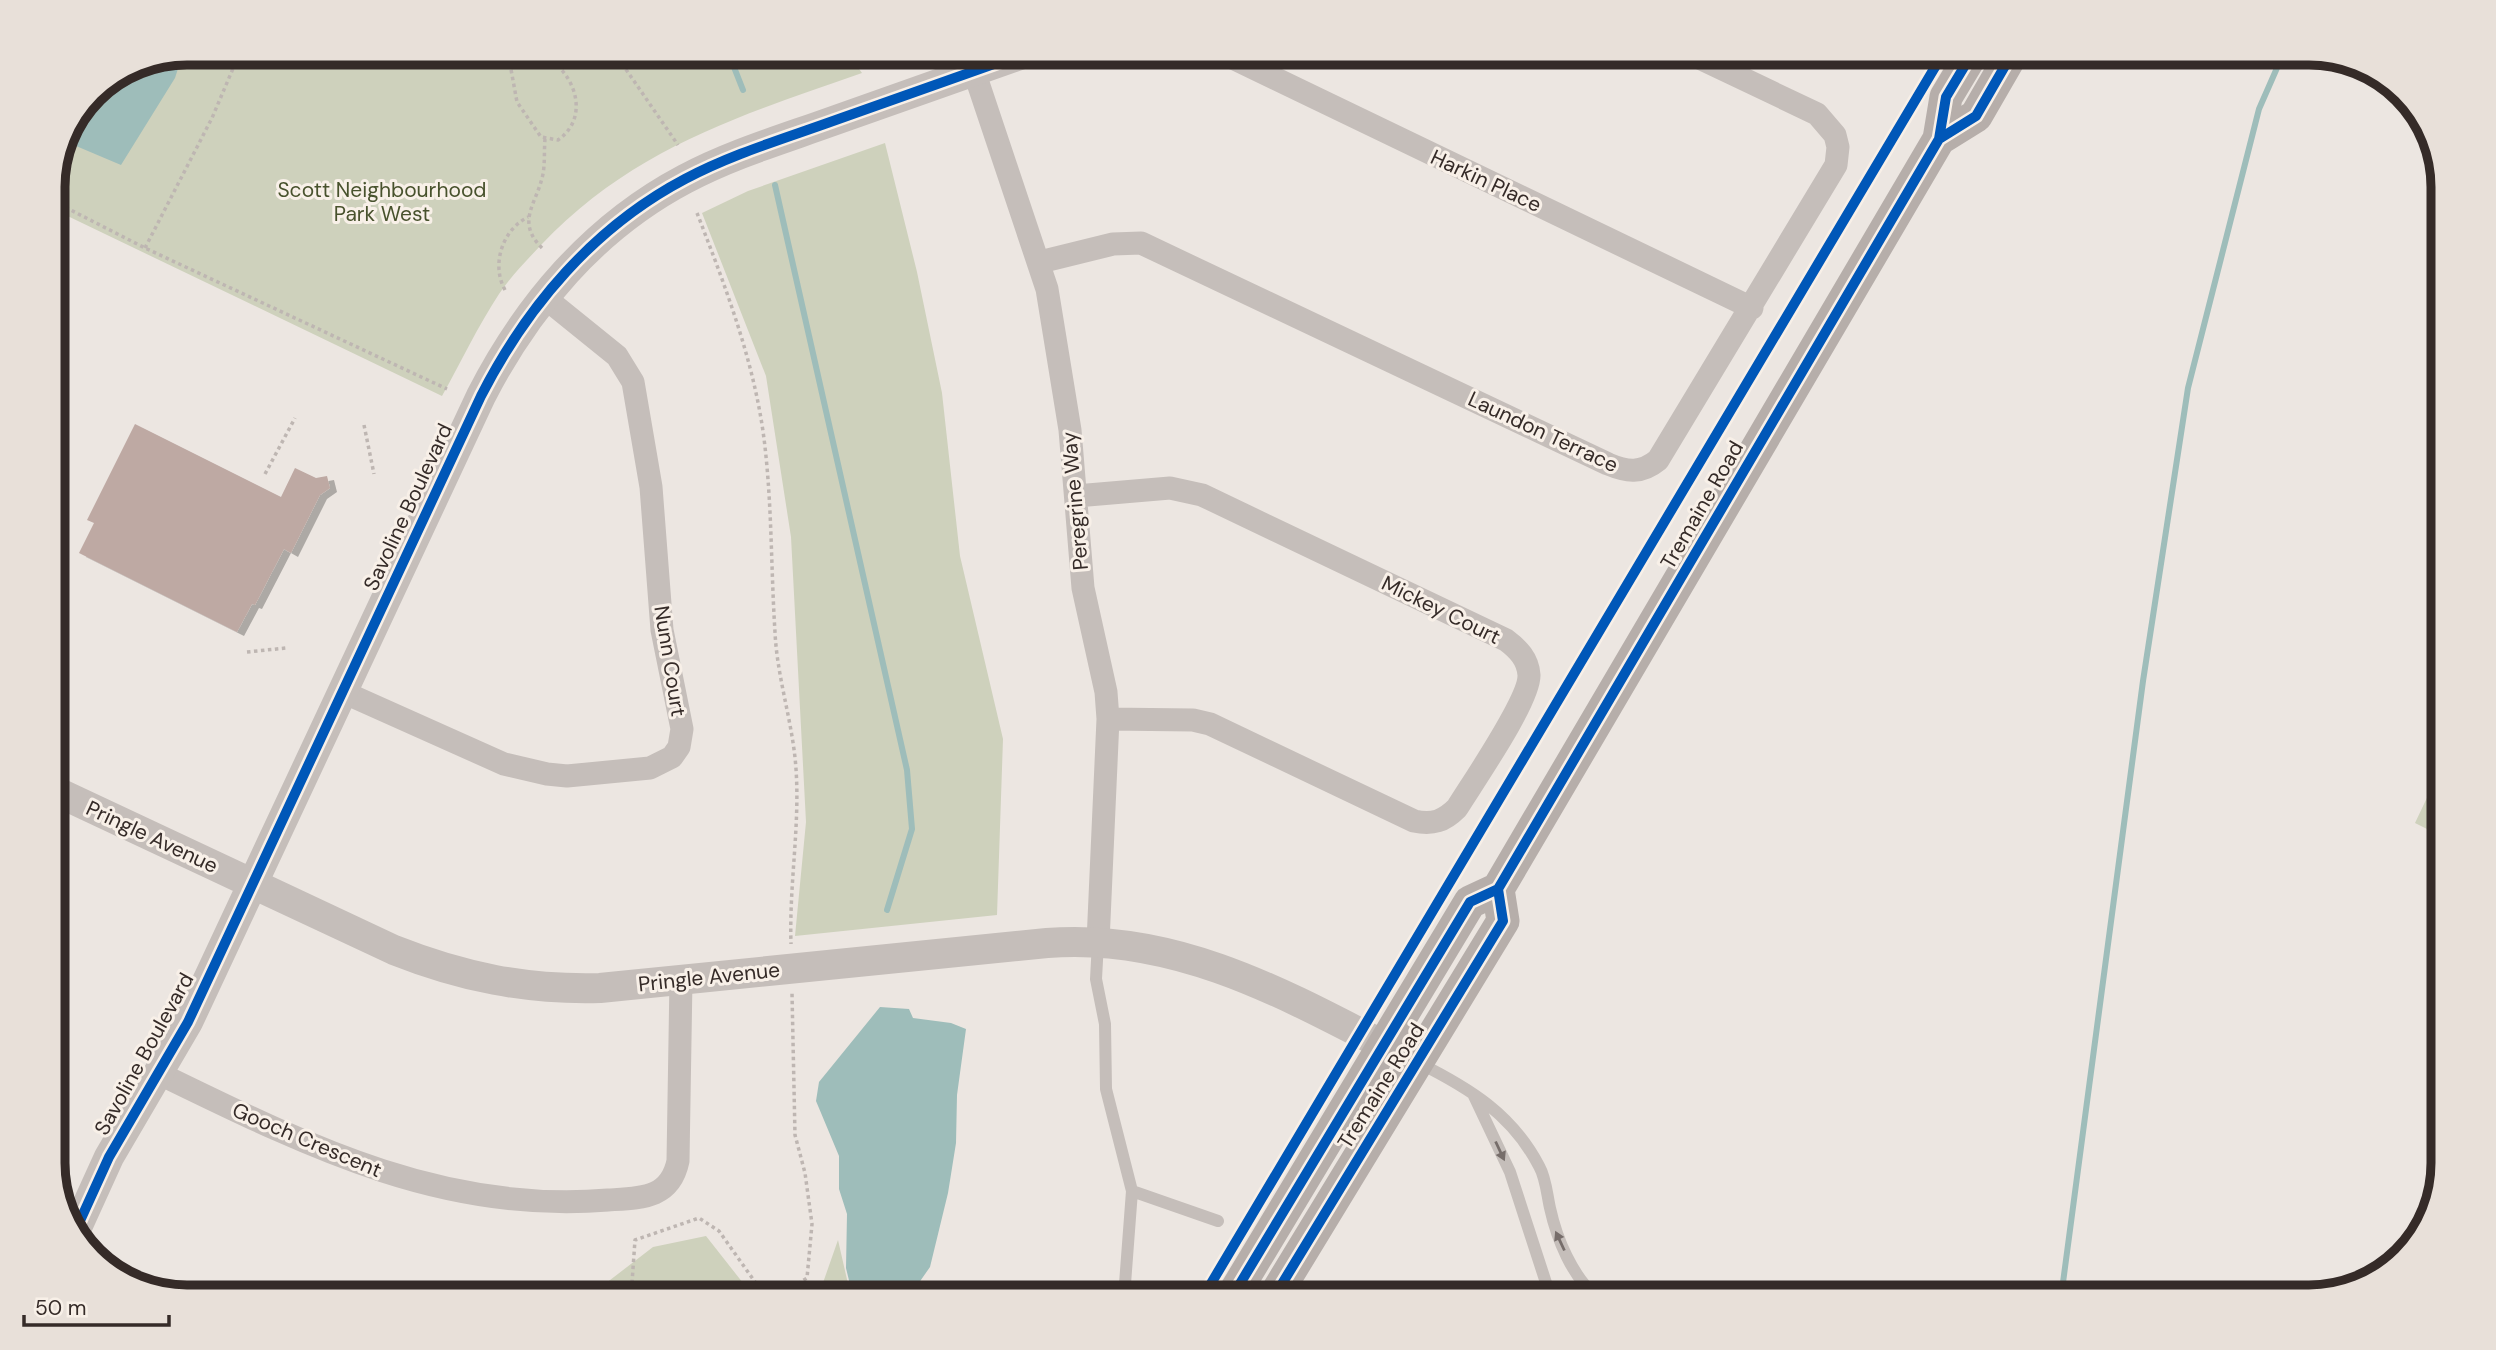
<svg xmlns="http://www.w3.org/2000/svg" width="2496" height="1350" viewBox="0 0 2496 1350" font-family="'DM Sans',sans-serif">
  <style>
    .green { fill: #ced1bc }
    .water { fill: #9ebdba }
    .lines { fill: none; stroke-linecap: round; stroke-linejoin: round }
    .stream { stroke: #9ebdba; stroke-width: 6 }
    .building { fill: #bea9a3; filter: url(#shadow) }
    .path { stroke: #beb6b2; stroke-width: 3.5; stroke-dasharray: 3.5 3.5; stroke-linecap: butt }
    .service { stroke: #c5beba; stroke-width: 12 }
    .minor { stroke: #c5beba; stroke-width: 23 }
    .tertiary { stroke: #c5beba; stroke-width: 30 }
    .secondary { stroke: #b6aeaa; stroke-width: 33 }
    .cycleway-casing { stroke: #f8f0e8; stroke-width: 15 }
    .cycleway { stroke: #0057b8; stroke-width: 10 }
    .oneway { fill: #766d6a }
    .labels { text-anchor: middle; dominant-baseline: central; stroke-width: 6; stroke-linejoin: round; paint-order: stroke }
    .street-label { font-size: 21px; fill: #352b28; stroke: #f8f0e8 }
    .park-label { font-size: 21px; fill: #48522d; stroke: #f8f0e8 }
    .rim { fill: none; stroke: #352b28; stroke-width: 9 }
  </style>
  <defs>
    <filter id="shadow"><feDropShadow dx="7" dy="4" stdDeviation="0" flood-color="#0004"/></filter>
  </defs>
  <rect width="100%" height="100%" fill="#ece6e1"/>
  <!-- green -->
  <path class="green" d="M847,52l15,21c-123,43 -229,75 -321,172 -14,15 -30,31 -42,49 -21,32 -38,68 -57,102l-389,-187v-31l39,-86 44,-29 51,-10z
    M885,143l32,129 25,121 18,163 43,183 -6,176 -202,21 11,-114 -15,-285 -25,-161 -64,-163 46,-22z
    M2443,764v73l-28,-14z
    M706,1236l48,61h-166l65,-50z
    M838,1240l13,57h-33z"/>
  <!-- water -->
  <path class="water" d="M183,53l-8,25 -54,87 -52,-22 23,-51 44,-29z
    M880,1007l29,2 4,9 38,5 15,6 -9,66 -1,48 -8,50 -18,74 -21,30h-56l-7,-29 1,-54 -8,-25v-33l-23,-55 3,-19z
    M1992,1284l137,13h-151z"/>
  <g class="lines">
    <!-- stream -->
    <path class="stream" d="M728,52l15,38
      M775,185l132,585 5,59 -25,81
      M2062,1290l81,-609 45,-293 71,-279 25,-57"/>
  </g>
  <!-- building -->
  <path class="building" d="M135,424l146,73 14,-29 21,10 11,-2 3,12 -10,7 -29,58 -7,-4 -29,56 -3,-1 -15,28 -158,-79 15,-30 -7,-3z"/>
  <g class="lines">
    <!-- path -->
    <path class="path" d="M519,52l-9,12 7,38 24,35 17,3c37,-26 12,-79 -25,-88
      M614,52l64,93
      M53,201l92,47 302,141
      M697,213c29,75 59,153 68,234 7,62 6,123 10,185 2,46 18,91 21,137 4,58 -7,116 -5,175
      M145,248l67,-130 28,-66
      M542,248c-27,-27 -5,-44 1,-74 2,-11 1,-23 2,-35
      M505,290c-14,-25 -3,-60 23,-73
      M364,425l10,49
      M265,474l30,-56
      M247,652l39,-4
      M631,1297l4,-57 64,-22 20,13 41,58 28,1 19,-12 5,-54 -7,-51 -10,-38 -3,-142"/>
    <!-- service -->
    <path class="service" d="M1098,942l-2,37 9,45 1,65 26,102 -8,106
      M1419,1063c50,25 93,51 120,103 7,12 8,29 11,42 7,32 22,67 46,89
      M1474,1096l36,76 39,120 4,5
      M1132,1191l86,30"/>
    <!-- minor -->
    <path class="minor" d="M1220,52l532,256
      M974,71l73,218 23,141 13,158 23,104 2,27 -10,223
      M1040,262l73,-18 28,-1 467,221c19,8 33,10 50,-4l178,-295 2,-18 -3,-12 -18,-21 -130,-62
      M1076,496l94,-8 32,7 304,145c12,9 22,19 23,35 1,25 -56,107 -72,133 -13,13 -24,17 -43,13l-204,-97 -17,-4 -85,-1
      M343,692l161,72 43,10 20,2 83,-8 22,-11 7,-10 3,-18 -20,-99 -11,-143 -18,-105 -16,-26 -73,-59
      M158,1073c146,71 283,141 450,127 33,-2 62,-1 70,-39l3,-182"/>
    <!-- tertiary -->
    <path class="tertiary" d="M53,790l341,160c68,27 132,40 206,38l447,-45c138,-11 253,60 371,120
      M74,1234l35,-77 79,-135 293,-626c46,-90 113,-169 204,-217 47,-25 98,-40 148,-58 65,-23 130,-46 195,-69"/>
    <!-- secondary -->
    <path class="secondary" d="M1939,139l37,-23 37,-64
      M1232,1297l238,-395 28,-13 441,-750 7,-42 27,-45
      M1274,1297l229,-376 -5,-32"/>
    <defs>
      <path id="cycleway" d="M1939,139l37,-23 37,-64
        M74,1234l35,-77 79,-135 293,-626c46,-90 113,-169 204,-217 47,-25 98,-40 148,-58 65,-23 130,-46 195,-69
        M1203,1297l741,-1245
        M1232,1297l238,-395 28,-13 441,-750 7,-42 27,-45
        M1274,1297l229,-376 -5,-32"/>
    </defs>
    <!-- cycleway casing -->
    <use href="#cycleway" class="cycleway-casing"/>
    <!-- cycleway -->
    <use href="#cycleway" class="cycleway"/>
  </g>
  <!-- one-way arrows -->
  <defs><path id="oneway-solid" d="M-6-.8H1V-3.2L6.5 0L1 3.2V.8H-6Z" transform="scale(1.75)"/></defs>
  <g class="oneway">
    <use href="#oneway-solid" transform="translate(1500 1151) rotate(65)"/>
    <use href="#oneway-solid" transform="translate(1560 1241) rotate(-115)"/>
  </g>
  <g class="labels">
    <!-- street labels -->
    <g class="street-label">
      <text transform="translate(1486 181) rotate(25)">Harkin Place</text>
      <text transform="translate(1543 432) rotate(25)">Laundon Terrace</text>
      <text transform="translate(1075 501) rotate(-95)">Peregrine Way</text>
      <text transform="translate(1702 505) rotate(-60)">Tremaine Road</text>
      <text transform="translate(408 507) rotate(-65)">Savoline Boulevard</text>
      <text transform="translate(1441 610) rotate(26)">Mickey Court</text>
      <text transform="translate(670 661) rotate(81)">Nunn Court</text>
      <text transform="translate(152 837) rotate(25)">Pringle Avenue</text>
      <text transform="translate(709 977) rotate(-6)">Pringle Avenue</text>
      <text transform="translate(144 1054) rotate(-61)">Savoline Boulevard</text>
      <text transform="translate(1381 1086) rotate(-58)">Tremaine Road</text>
      <text transform="translate(307 1140) rotate(23)">Gooch Crescent</text>
    </g>
    <!-- park labels -->
    <g class="park-label">
      <text x="382" y="190">Scott Neighbourhood<tspan x="382" dy="24">Park West</tspan></text>
    </g>
  </g>
  <!-- crop -->
  <path d="M0 0H2496V1350H0ZM187 65H2309A122 122 0 0 1 2431 187V1163A122 122 0 0 1 2309 1285H187A122 122 0 0 1 65 1163V187A122 122 0 0 1 187 65Z" fill="#e8e0d9" fill-rule="evenodd"/>
  <path class="rim" d="M187 65H2309A122 122 0 0 1 2431 187V1163A122 122 0 0 1 2309 1285H187A122 122 0 0 1 65 1163V187A122 122 0 0 1 187 65Z"/>
  <!-- scale -->
  <path d="M24 1315v10h145v-10" fill="none" stroke="#352b28" stroke-width="3.5"/>
  <text x="35" y="1315" font-size="21" fill="#352b28" stroke="#f8f0e8" stroke-width="5" paint-order="stroke">50 m</text>
</svg>
